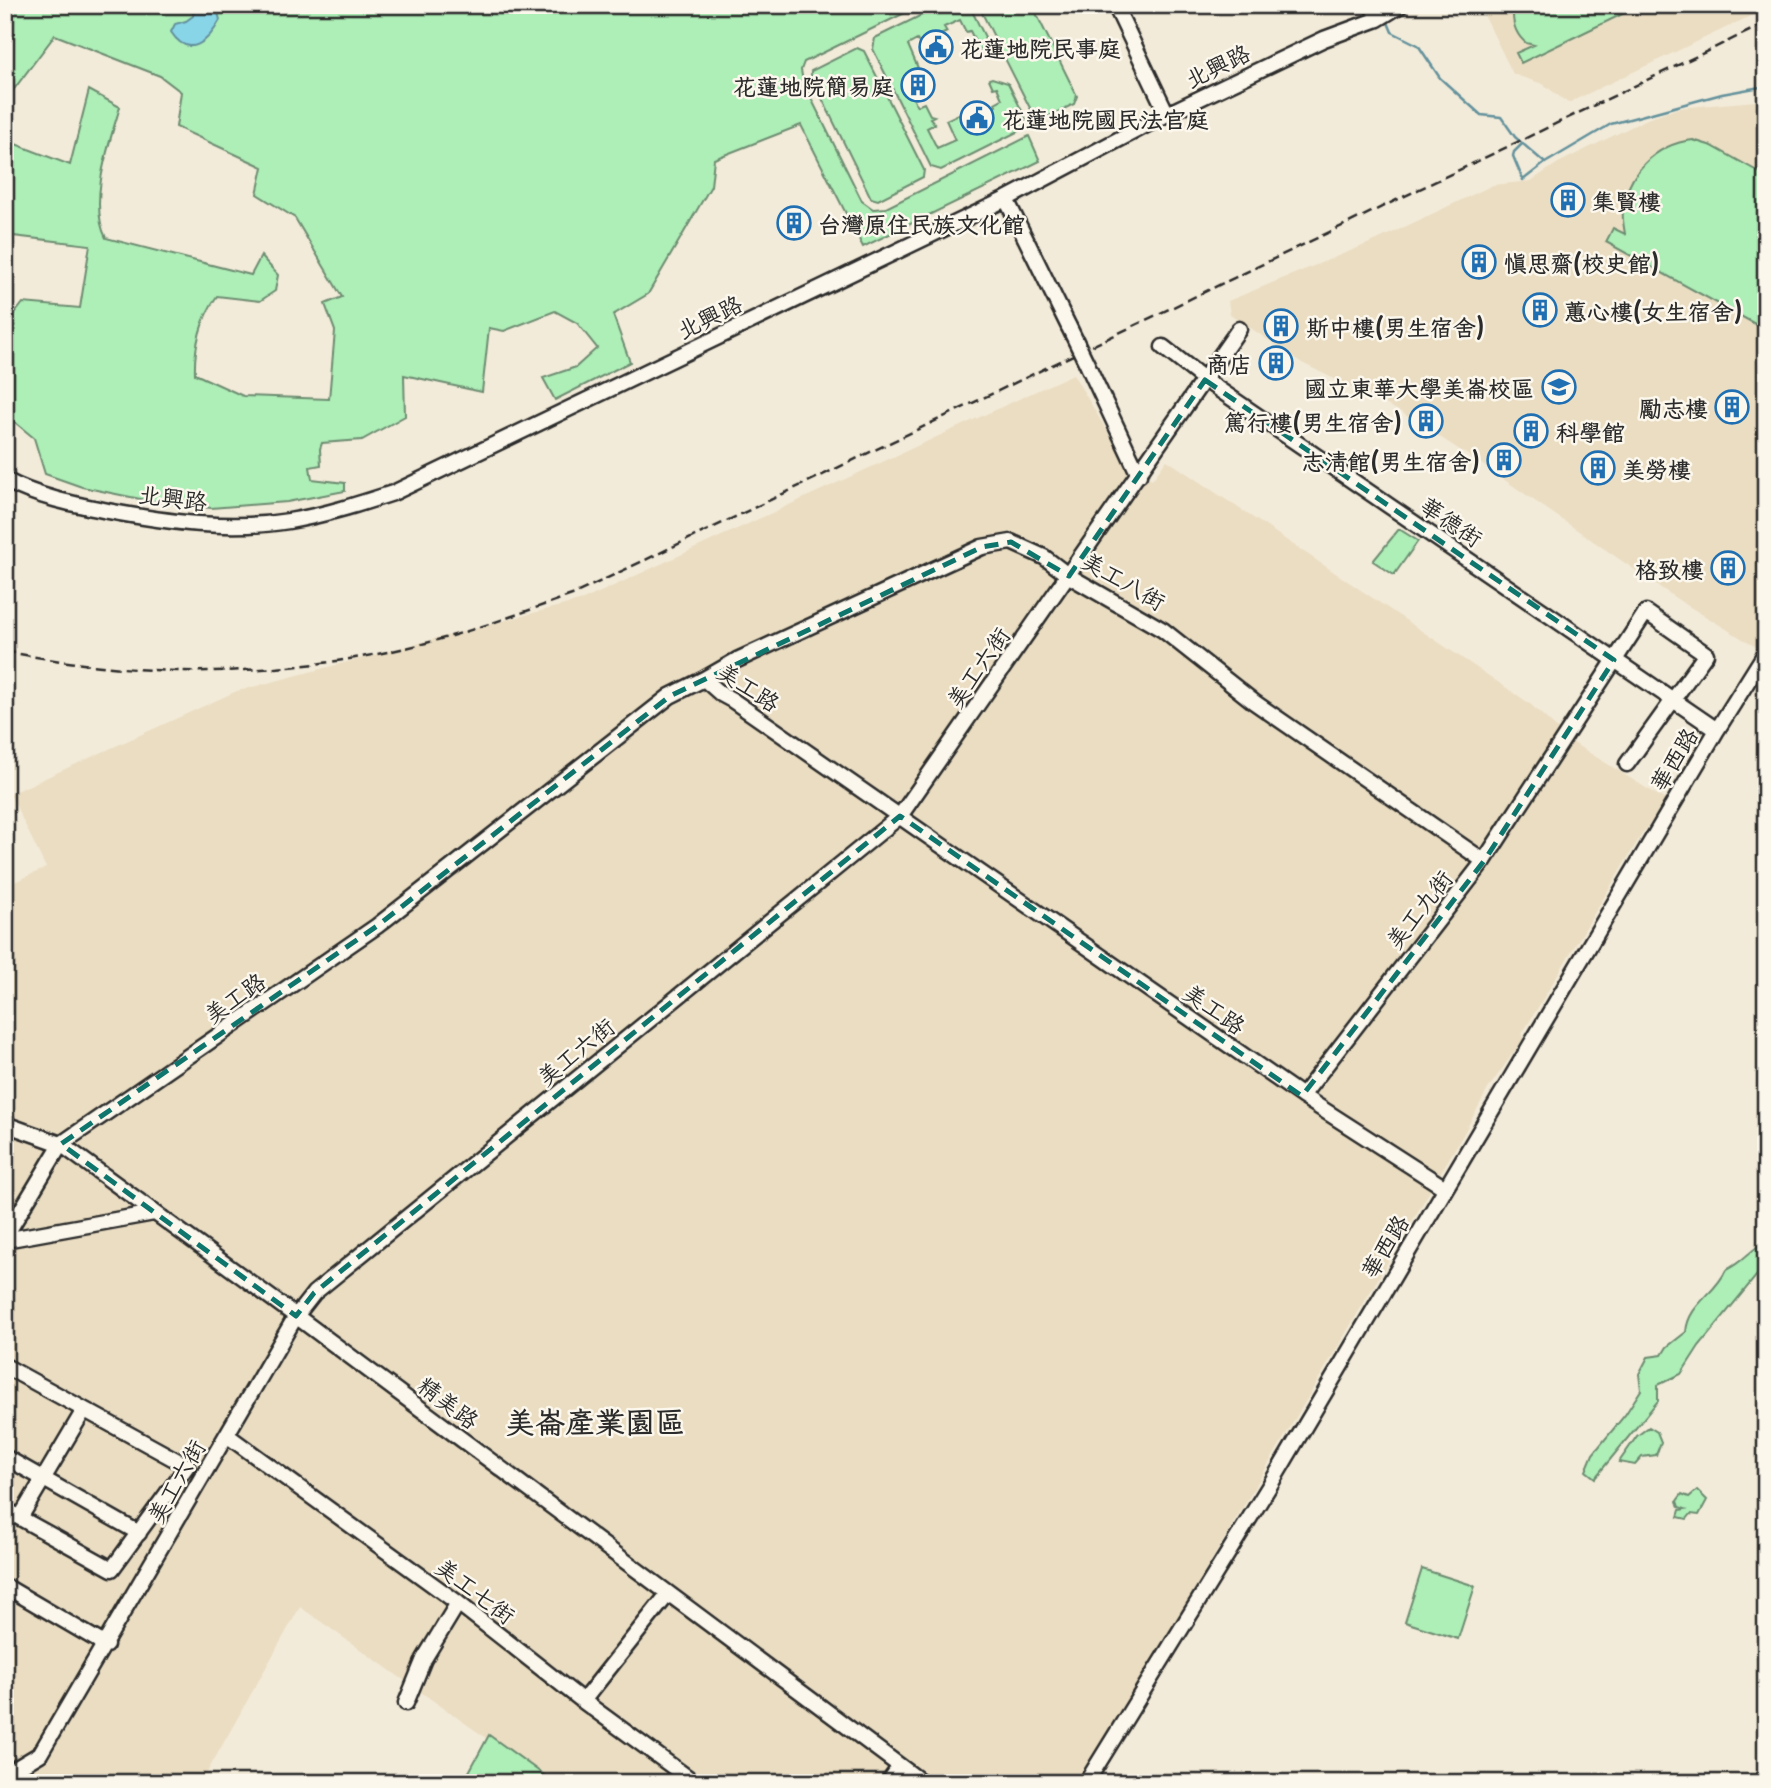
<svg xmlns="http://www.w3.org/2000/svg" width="1771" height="1788" viewBox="0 0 1771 1788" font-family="'Playpen Sans','LXGW WenKai TC',sans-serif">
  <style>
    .built { fill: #eaddc2 }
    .green { fill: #aeeeb7; stroke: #6c8c71; stroke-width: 2 }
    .water { fill: #89d5e8; stroke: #63919c; stroke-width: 2 }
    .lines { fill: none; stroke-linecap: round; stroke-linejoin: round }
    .stream { stroke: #63919c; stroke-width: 2.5 }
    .minor-casing { stroke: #2b2b2b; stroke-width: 19 }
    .minor { stroke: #fbf7ec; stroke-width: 14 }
    .rail { stroke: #2b2b2b; stroke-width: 2.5; stroke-dasharray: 10 5; stroke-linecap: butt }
    .minor-bridge-casing { stroke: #2b2b2b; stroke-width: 19; stroke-linecap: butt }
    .minor-bridge { stroke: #fbf7ec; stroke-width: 14 }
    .marked { fill: none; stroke: #0f766e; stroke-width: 5; stroke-dasharray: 14 9; stroke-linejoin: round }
    .labels { text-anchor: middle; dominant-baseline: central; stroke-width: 5; stroke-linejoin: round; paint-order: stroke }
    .poi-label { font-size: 23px; font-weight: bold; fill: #2b2b2b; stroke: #fbf7ec; text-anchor: start }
    .street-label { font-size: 23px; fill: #2b2b2b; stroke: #fbf7ec }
    .district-label { font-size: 30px; font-weight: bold; fill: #2b2b2b; stroke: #fbf7ec }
  </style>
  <rect width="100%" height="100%" fill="#f3ebd9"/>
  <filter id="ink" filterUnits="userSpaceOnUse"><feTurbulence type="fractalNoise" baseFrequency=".0143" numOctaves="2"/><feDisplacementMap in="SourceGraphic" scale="14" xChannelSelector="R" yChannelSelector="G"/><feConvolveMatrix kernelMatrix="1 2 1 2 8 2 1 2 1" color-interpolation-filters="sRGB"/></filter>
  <g filter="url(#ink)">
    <!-- built -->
    <path class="built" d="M1479,5h275l3,8 -189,90 -25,-19 -30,-10z
      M1766,100v542l-5,8 -81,-49 -203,-140 -76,-49 -99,-49 -72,-49 -2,-13 149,-61 116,-55 38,-4 27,-18 89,-44 32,-11z
      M1073,374l55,92 24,14 15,-20 362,243 43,39 95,59 -25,33 -120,200 1,5 -35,50 -25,46 -383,648h-530l-250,-176 -99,176h-196v-897l41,-18 -36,-74 227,-103 346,-91z"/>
    <!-- green -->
    <path class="green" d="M5,5h916l-117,57 -3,8 2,12 59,119 11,8 13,-1 143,-72 11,25 -177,86 -62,-122 -87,34 -3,27 -63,108 -35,21 17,47 -75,38 -12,-22 33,-11 21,-19 -20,-25 -22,-12 -51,20 -15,-3 -7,64 -78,-17 1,41 -43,24 -40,3 -2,6 1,16 -11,2 2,12 33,4v8l-58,11 -76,6 -66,-8 -63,-13 -37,-13 -11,-36 -29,-24v-88l18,-23 57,5 10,-63 -85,-10v-95l65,25 19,-75 31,17c-11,37 -32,95 -14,131l145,37 10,-19 17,19 -3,16 -15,10 -43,-5c-16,22 -23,51 -22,78l48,22 86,3 6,-68 -10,-27 17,-7 -47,-79 -38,-24 6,-27 -87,-40 5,-35 -21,-16 -105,-41 -50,66z
      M942,5h27l16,32 -5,16 -3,1 -4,-9 3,-2 -6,-12 -4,1 -6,-12 -16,7 3,5 -27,13 -3,-5 -9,5 10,23 -3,1 1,4 -4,2 1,3 -8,4 12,24 7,-3 6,12 4,1 -4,2 5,6 -8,4 10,20 18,-8 -9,-20 17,-8 4,9v6c12,1 19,-2 25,-12l-8,-9 4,-1 3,4 5,-3 -1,-3 7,-4 -5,-12 -4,1 -4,-9 3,-1 16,5 18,36 -3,10 -82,41 -10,-3 -58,-118 2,-11z
      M978,5h54l45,91 -3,8 -31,15 -9,-3z
      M1514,5h127l-120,58 -5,-10 18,-8 -8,-2c-12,-10 -15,-22 -12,-38z
      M857,48l7,3 60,119 -1,7 -45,23 -7,-2 -60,-122v-5z
      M1693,140l19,6 54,30v154l-160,-88 7,-14 12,6c-1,-7 -3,-15 -2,-22 3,-38 32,-68 70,-72z
      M1399,529l19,12 -24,34 -21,-14z
      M1761,1244l5,7v13l-67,82 -18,28 -23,11v16l-63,77 -9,-7 7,-17 32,-39 16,-25 -2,-16 9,-17 14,-2 5,-8 19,-15c2,-28 29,-37 40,-62 14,-6 22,-17 35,-26z
      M1649,1427l8,5 4,10 -5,13 -14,2 -7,8 -16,-3 18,-26z
      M1697,1490l10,10 -8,15 -8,-1 -4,5 -9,-2 2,-7 5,-1 -6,-2 -2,-6 5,-7 7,3z
      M1422,1569l53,17 -17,53 -53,-17z
      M489,1735l66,48h-92z"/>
    <!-- water -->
    <path class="water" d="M194,5h22l4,15c-11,21 -31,40 -49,12l4,-8 11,-3 7,-5z"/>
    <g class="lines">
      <!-- stream -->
      <path class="stream" d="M1387,20l5,12 26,13 22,33 41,37 20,2 14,20 30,26 66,-39 111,-30 44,-8
        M1522,144l-8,8 -1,4 10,24 22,-17"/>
      <defs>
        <path id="minor" d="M1115,5l52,109
          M1372,5l6,14
          M1006,199l63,128
          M1163,347l42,33 512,350
          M1088,366l51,109
          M5,480c32,17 68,24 103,31 59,11 121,20 181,10 36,-6 70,-17 104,-28l613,-294 161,-85 157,-75 54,-20 23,-14
          M704,679l33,-19 245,-113 29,-5 33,15 25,19 94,54 91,72 230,159
          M1302,1096l182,-235 162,-249 60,42 -79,110
          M5,1124l56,20 235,172 627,467
          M5,1237l56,-93 316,-218 293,-230 34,-17 17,15 11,6 570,396 143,92
          M5,1240l149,-27
          M5,1366l182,100 -75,103 -92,-51
          M228,1436l230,167 125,98 112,82
          M5,1457l134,76
          M5,1509l15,9 64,-108
          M5,1586l101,59
          M583,1701l85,-107
          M406,1703l18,-44 34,-56
          M5,1775l35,-21 256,-438 18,-23 586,-477 339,-487
          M888,1783l12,-17
          M1086,1783l184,-298 447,-755 49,-78"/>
      </defs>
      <!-- minor casing -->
      <use href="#minor" class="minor-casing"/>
      <!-- minor -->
      <use href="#minor" class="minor"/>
      <!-- rail -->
      <path class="rail" d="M5,651c138,29 284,27 421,-8 50,-13 97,-31 146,-48l1194,-572"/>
      <defs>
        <path id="minor-bridge" d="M1069,327l19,39"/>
      </defs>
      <!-- minor-bridge casing -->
      <use href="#minor-bridge" class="minor-bridge-casing"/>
      <!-- minor-bridge -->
      <use href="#minor-bridge" class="minor-bridge"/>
    </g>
  </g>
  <!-- marked area -->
  <path class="marked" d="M1205,380l409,280 -130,201 -182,235 -402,-280 -586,477 -18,23 -235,-172 316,-218 293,-230 312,-149 29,-5 58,34z"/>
  <!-- icons -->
  <defs>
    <symbol id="civic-ring" viewBox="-11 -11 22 22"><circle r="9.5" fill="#fbf7ec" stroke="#1f6fb2" stroke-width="1.5"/><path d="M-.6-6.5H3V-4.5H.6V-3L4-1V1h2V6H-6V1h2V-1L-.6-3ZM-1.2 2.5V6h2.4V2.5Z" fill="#1f6fb2"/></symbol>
    <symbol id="building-ring" viewBox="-11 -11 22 22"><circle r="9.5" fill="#fbf7ec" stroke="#1f6fb2" stroke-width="1.5"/><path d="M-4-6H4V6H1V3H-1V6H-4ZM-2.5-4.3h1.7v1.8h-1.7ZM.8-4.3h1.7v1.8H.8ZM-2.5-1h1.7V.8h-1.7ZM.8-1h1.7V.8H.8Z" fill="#1f6fb2"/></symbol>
    <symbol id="university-ring" viewBox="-11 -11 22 22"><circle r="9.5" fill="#fbf7ec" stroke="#1f6fb2" stroke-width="1.5"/><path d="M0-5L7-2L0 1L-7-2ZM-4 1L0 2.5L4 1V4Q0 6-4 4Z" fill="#1f6fb2"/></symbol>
  </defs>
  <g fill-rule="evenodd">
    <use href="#civic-ring" x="917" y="28" width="38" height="38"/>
    <use href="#building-ring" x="899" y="66" width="38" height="38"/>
    <use href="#civic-ring" x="958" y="99" width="38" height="38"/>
    <use href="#building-ring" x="1549" y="181" width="38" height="38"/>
    <use href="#building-ring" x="775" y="204" width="38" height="38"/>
    <use href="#building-ring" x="1460" y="243" width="38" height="38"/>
    <use href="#building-ring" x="1521" y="291" width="38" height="38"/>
    <use href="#building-ring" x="1262" y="307" width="38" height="38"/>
    <use href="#building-ring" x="1257" y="344" width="38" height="38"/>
    <use href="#university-ring" x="1540" y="368" width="38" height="38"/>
    <use href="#building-ring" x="1713" y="388" width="38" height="38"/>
    <use href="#building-ring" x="1407" y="402" width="38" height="38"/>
    <use href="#building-ring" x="1512" y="412" width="38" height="38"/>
    <use href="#building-ring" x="1485" y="441" width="38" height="38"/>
    <use href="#building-ring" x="1579" y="449" width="38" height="38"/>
    <use href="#building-ring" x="1709" y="549" width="38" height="38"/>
  </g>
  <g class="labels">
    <!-- poi labels -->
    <g class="poi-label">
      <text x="960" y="47">花蓮地院民事庭</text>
      <text x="894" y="85" text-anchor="end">花蓮地院簡易庭</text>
      <text x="1002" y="118">花蓮地院國民法官庭</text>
      <text x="1592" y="200">集賢樓</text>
      <text x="818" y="223">台灣原住民族文化館</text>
      <text x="1504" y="262">慎思齋(校史館)</text>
      <text x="1564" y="310">蕙心樓(女生宿舍)</text>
      <text x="1306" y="326">斯中樓(男生宿舍)</text>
      <text x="1252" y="363" text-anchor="end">商店</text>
      <text x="1534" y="387" text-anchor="end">國立東華大學美崙校區</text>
      <text x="1708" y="407" text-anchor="end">勵志樓</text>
      <text x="1402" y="421" text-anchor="end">篤行樓(男生宿舍)</text>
      <text x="1556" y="431">科學館</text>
      <text x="1480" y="460" text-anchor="end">志清館(男生宿舍)</text>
      <text x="1622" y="468">美勞樓</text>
      <text x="1704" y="568" text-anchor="end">格致樓</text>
    </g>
    <!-- street labels -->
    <g class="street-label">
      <text transform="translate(1217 65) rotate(-26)">北興路</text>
      <text transform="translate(709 316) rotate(-26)">北興路</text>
      <text transform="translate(173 497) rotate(7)">北興路</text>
      <text transform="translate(1452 521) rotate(34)">華德街</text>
      <text transform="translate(1124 580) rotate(30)">美工八街</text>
      <text transform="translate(977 667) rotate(-55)">美工六街</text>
      <text transform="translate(749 686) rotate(33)">美工路</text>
      <text transform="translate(1673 759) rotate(-59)">華西路</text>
      <text transform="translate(1418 909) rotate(-52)">美工九街</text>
      <text transform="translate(234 997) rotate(-35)">美工路</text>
      <text transform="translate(1215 1008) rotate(35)">美工路</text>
      <text transform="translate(575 1051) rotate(-39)">美工六街</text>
      <text transform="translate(1384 1246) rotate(-59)">華西路</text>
      <text transform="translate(449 1402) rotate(37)">精美路</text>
      <text transform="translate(175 1481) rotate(-60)">美工六街</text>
      <text transform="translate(476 1590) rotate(37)">美工七街</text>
    </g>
    <!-- district labels -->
    <g class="district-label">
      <text x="595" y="1420">美崙產業園區</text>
    </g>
  </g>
  <!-- margin -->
  <rect width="1771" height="1788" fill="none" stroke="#fbf7ec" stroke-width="28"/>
  <rect x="14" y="14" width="1743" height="1760" fill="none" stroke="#2b2b2b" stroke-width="2.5" filter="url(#ink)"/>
</svg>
